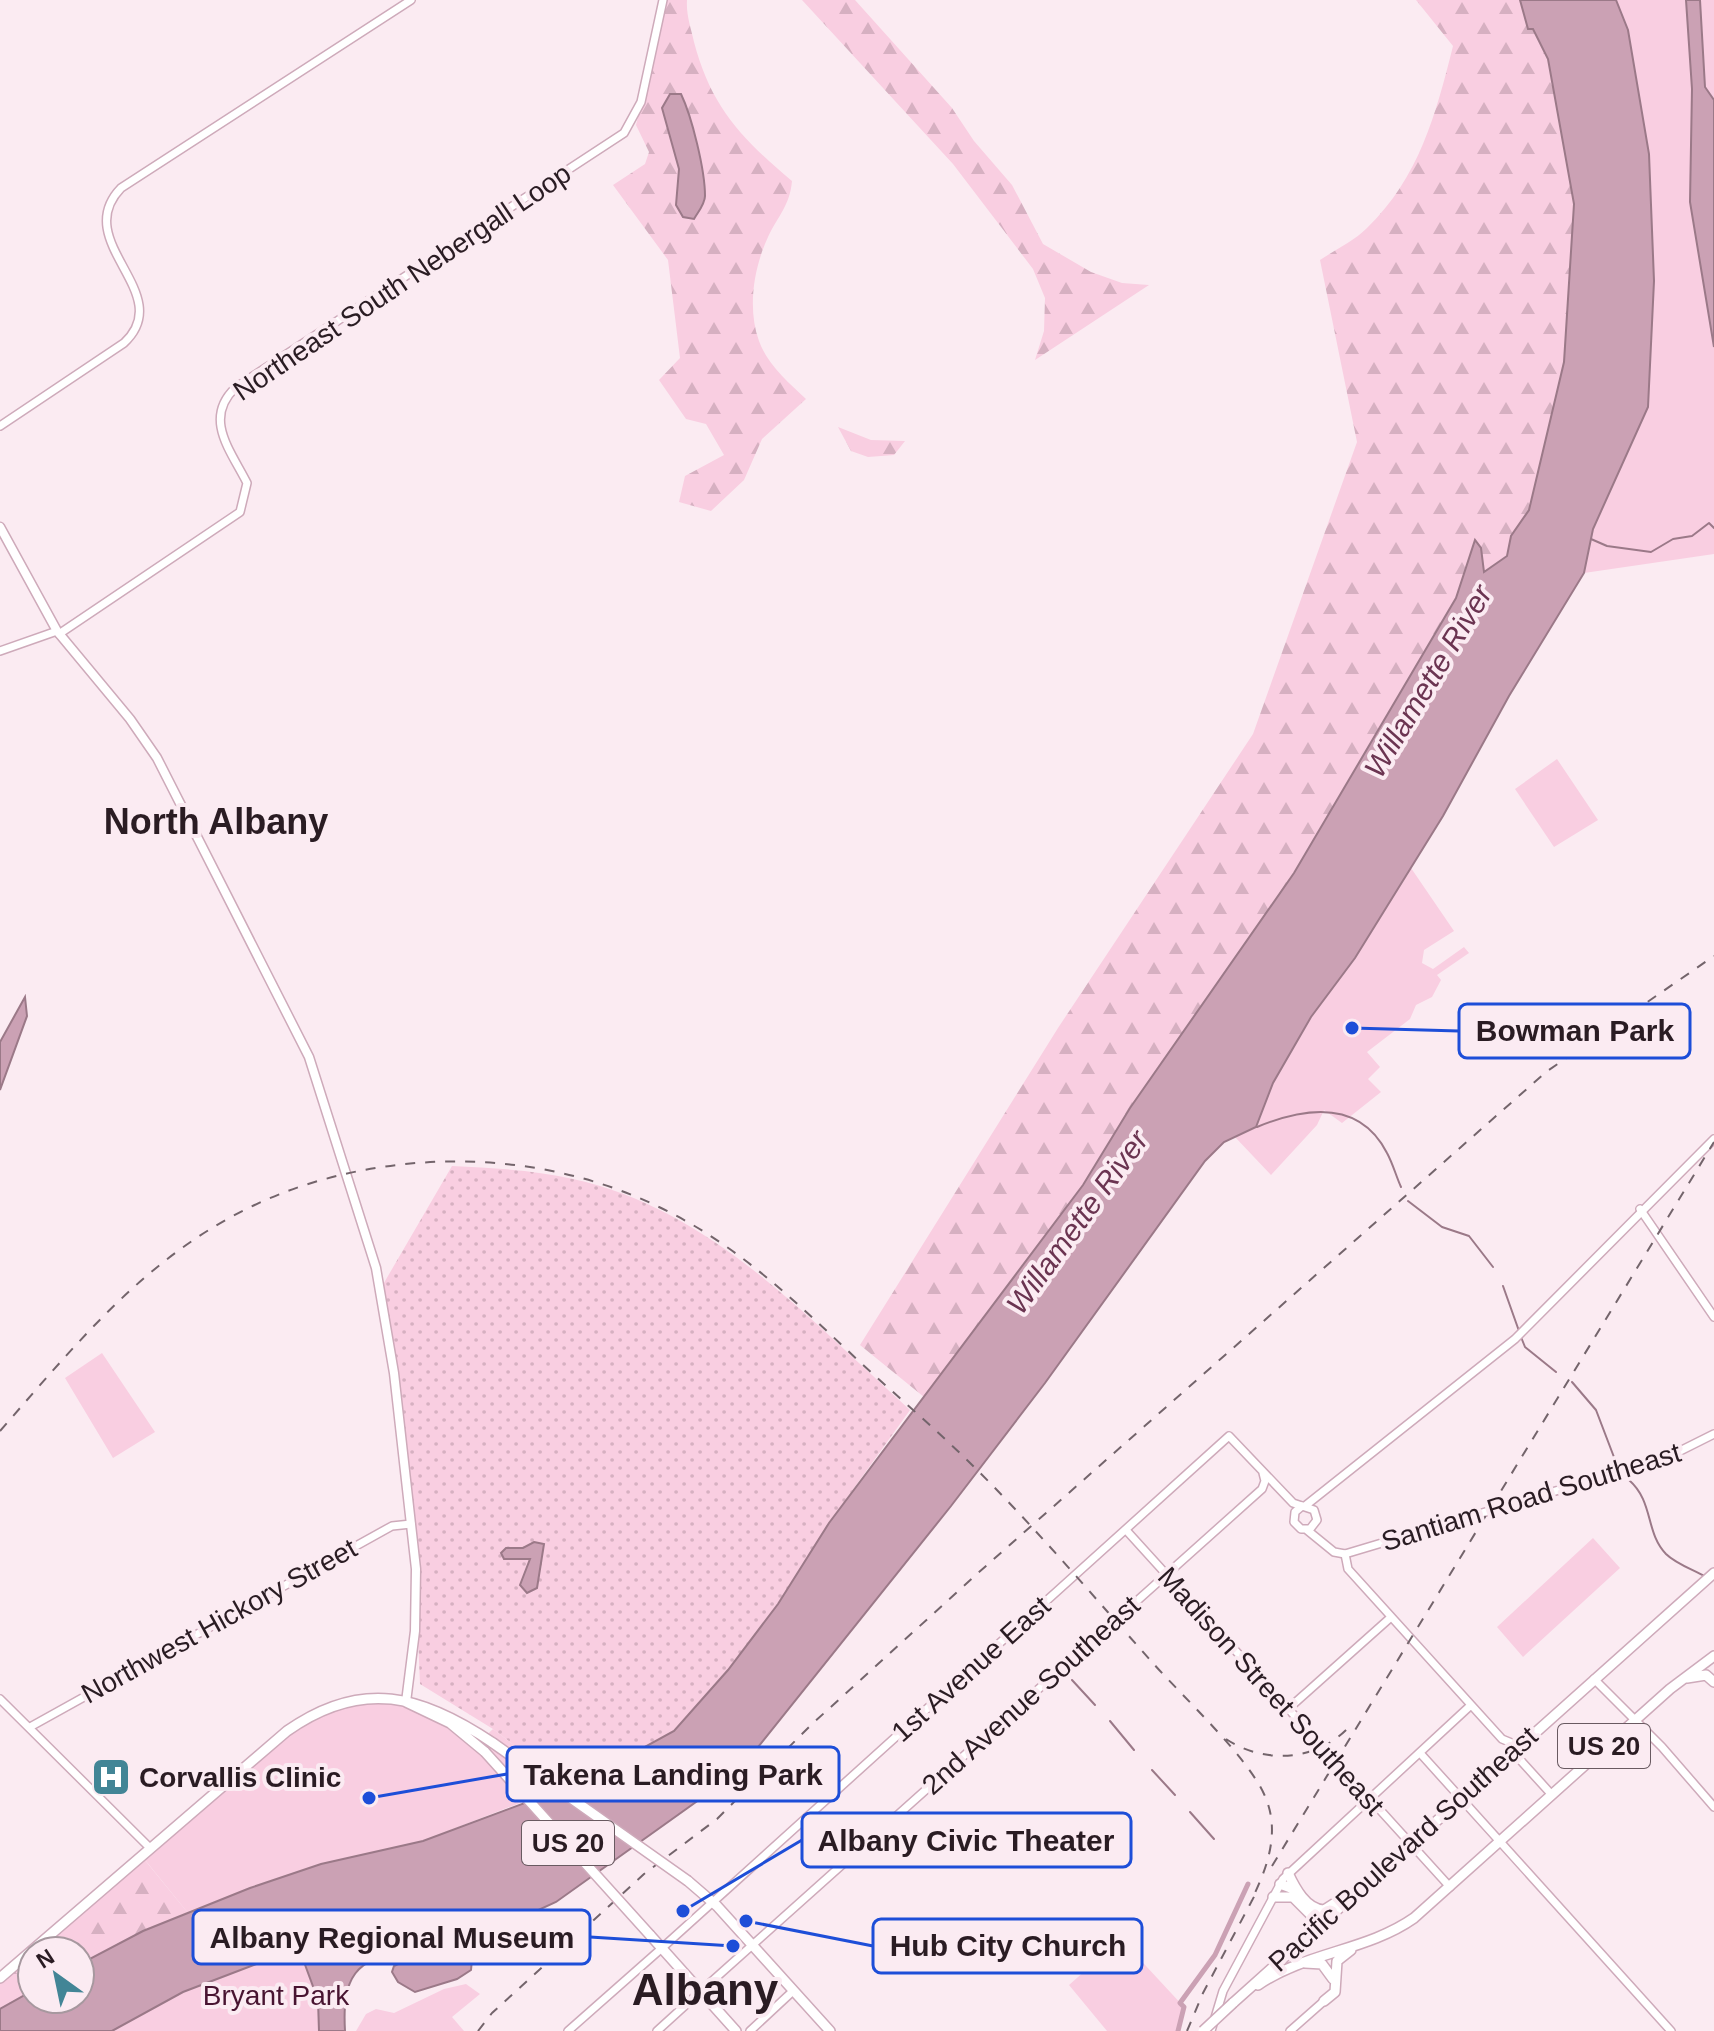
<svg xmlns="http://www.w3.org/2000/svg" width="1714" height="2031" viewBox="0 0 1714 2031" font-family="Arial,sans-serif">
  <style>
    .grass { fill: url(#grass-dots) }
    .forest { fill: url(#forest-firs) }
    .park { fill: #f9cee1 }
    .water { fill: #cba1b4; stroke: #9b7988; stroke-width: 2 }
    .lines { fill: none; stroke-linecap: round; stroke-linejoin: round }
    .stream { stroke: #9b7988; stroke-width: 2 }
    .canal { stroke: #cba1b4; stroke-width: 5 }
    .tertiary-casing { stroke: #ceaaba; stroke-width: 10 }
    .secondary-casing { stroke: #ceaaba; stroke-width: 10 }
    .primary-casing { stroke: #ceaaba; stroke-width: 11 }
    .trunk-casing { stroke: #ceaaba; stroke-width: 12 }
    .tertiary { stroke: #fff; stroke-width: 7 }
    .secondary { stroke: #fff; stroke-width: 7 }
    .primary { stroke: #fff; stroke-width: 8 }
    .trunk { stroke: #fff; stroke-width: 9 }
    .rail { stroke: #73646b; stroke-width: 2; stroke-dasharray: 10 10; stroke-linecap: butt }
    .trunk-bridge-casing { stroke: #ceaaba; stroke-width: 12; stroke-linecap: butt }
    .trunk-bridge { stroke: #fff; stroke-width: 9 }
    .labels { text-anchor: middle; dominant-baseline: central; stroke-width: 8; stroke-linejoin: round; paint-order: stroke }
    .shield { fill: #fbebf2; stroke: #695a61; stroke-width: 2 }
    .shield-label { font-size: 26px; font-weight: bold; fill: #2a1c23 }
    .street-label { font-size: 28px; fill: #2a1c23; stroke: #fbebf2 }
    .poi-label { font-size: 28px; font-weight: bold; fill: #2a1c23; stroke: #fbebf2; text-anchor: start }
    .park-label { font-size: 28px; fill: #481431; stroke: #fbebf2 }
    .water-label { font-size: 30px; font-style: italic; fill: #6b3451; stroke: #fbebf2 }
    .district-label { font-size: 36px; font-weight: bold; fill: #2a1c23; stroke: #fbebf2 }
    .town-label { font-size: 44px; font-weight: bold; fill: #2a1c23; stroke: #fbebf2 }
    .leader { fill: none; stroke: #1d4ed8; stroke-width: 3 }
    .callout-dot { fill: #1d4ed8; stroke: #fbebf2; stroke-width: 3 }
    .callout { fill: #fbebf2; stroke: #1d4ed8; stroke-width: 3 }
    .callout-label { font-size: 30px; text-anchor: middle; font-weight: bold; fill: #2a1c23 }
  </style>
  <defs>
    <pattern id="grass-dots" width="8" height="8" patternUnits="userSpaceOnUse" patternTransform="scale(2)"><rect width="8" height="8" fill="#f9cee1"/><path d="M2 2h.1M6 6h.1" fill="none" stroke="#d6b0c1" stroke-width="1.8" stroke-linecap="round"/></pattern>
    <pattern id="forest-firs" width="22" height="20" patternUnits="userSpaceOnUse" patternTransform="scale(2)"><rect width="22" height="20" fill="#f9cee1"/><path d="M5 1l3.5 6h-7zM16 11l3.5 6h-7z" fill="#d6b0c1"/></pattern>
  </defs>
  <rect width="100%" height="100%" fill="#fbebf2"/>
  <!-- grass -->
  <path class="grass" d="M452,1166c41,2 82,4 121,13 138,30 237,141 337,231l-81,113 -51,81 -50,66 -54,61 -76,43 -40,5 -65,-50 -73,-45 -6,-138 -33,-258z"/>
  <!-- forest -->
  <path class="forest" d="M667,0h20c-1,15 4,28 7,42 17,65 48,97 98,139 -2,24 -14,35 -24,56 -14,30 -21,71 -9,104 8,23 30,42 47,58l-44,40 -18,41 -33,31 -32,-9 6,-26 39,-21 -18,-31 -20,-5 -27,-39 21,-22 -12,-98 -55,-75 32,-21 4,-12 -13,-27z
    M802,0h53l97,108 22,33 38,44 31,59 48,28 31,11 27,2 -114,75 9,-29 1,-33 -12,-29 -80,-105z
    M1416,0h104l8,28 5,1 15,30 26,145 -10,158 -35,148 -18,26 -4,20 -23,16 -3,-24 -7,-7 -18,57 -162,275 -164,235 -47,77 -159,212 -64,-52 198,-317 195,-294 104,-292 -37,-182c15,-10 34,-19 47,-32 52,-50 69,-114 86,-182z
    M838,427l33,13 34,1 -11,14 -26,2 -17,-6z
    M144,1859l44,54 -108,51v-13h-44z
    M32,1955v36l-32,18v-27z"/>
  <!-- park -->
  <path class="park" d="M1616,0h98v554l-130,19 9,-44 55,-122 6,-126 -5,-127 -21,-124z
    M1557,759l41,61 -44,27 -39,-58z
    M1411,868l43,63 -30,19 -2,13 11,6 31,-22 5,6 -32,22 4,5 -9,17 -16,8 -6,14 -43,33 13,15 -12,12 13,13 -39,31 -18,-13 -7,15 -46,50 -36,-38 22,-10 16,-44 38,-66 44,-59z
    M102,1353l53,79 -42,26 -48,-80z
    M1593,1538l27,30 -97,89 -26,-30z
    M382,1700l35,10 59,35 17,-16 65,50 -5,11 -130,51 -102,23 -133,49 -47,-58 146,-124 59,-29z
    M1121,1939l63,68 -6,24h-71l-38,-46z
    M279,1955l25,7 14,38 1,31h-207l71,-39z
    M466,1984l14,10 -28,23 12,14h-108l10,-17 10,-5 18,4 50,-24z"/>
  <!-- water -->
  <path class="water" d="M1520,0h96l12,30 21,124 5,127 -6,126 -55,122 -9,44 -75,123 -66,120 -88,142 -44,59 -38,66 -17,44 -32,15 -19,19 -160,222 -94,123 -213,266 -182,130 -35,16 -48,31 -2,21 -14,9 -42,13 -17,-10 -6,-10 2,-6 17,-8 2,-7 -4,-2c-55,9 -67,29 -64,82h-26l-1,-31 -14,-38 -24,-7 -97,37 -71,39h-112v-22l32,-18v8h48v-35l63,-33 107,-43 71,-24 102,-23 158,-59 93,-51 54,-61 50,-66 51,-81 254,-338 47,-77 164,-235 162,-275 19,-58 6,8 3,24 23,-16 4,-20 18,-26 35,-148 10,-158 -26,-145 -15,-30h-5z
    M1686,0h14l5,87 9,13v247l-24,-145 2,-113z
    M670,94h11c11,23 24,76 24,102 0,8 -7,16 -11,23l-11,-2 -7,-12 3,-36 -17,-61z
    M25,997l2,19 -27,74v-48z
    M534,1542l10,2 -7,44 -10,5 -7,-8 10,-26h-26l-3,-6 5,-5h17z"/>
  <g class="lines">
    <!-- stream -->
    <path class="stream" d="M1591,539l16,7 44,6 22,-13 19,-3 17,-13 5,5
      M1257,1127c46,-19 102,-29 130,26 6,11 9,23 14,34
      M1408,1201l34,26 27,9 24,31
      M1503,1286l16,45
      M1521,1337l4,10 31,25
      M1572,1382l24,28 21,55
      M1629,1480c25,22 16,52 37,74 10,10 28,16 40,23
      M1072,1680l23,25
      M1110,1721l24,29
      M1152,1770l23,25
      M1190,1812l24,27"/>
    <!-- canal -->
    <path class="canal" d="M1178,2031l6,-24 -4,-4 35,-48 33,-71"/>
    <defs>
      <path id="tertiary" d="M0,426l124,-83c54,-50 -55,-101 -3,-155l290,-188
        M59,634l181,-122 7,-29c-16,-32 -44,-64 -12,-95l389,-255 17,-31 22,-102
        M0,651l57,-20
        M1640,1209l74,108
        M1126,1530l324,357
        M1345,1554l3,15 154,170 17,7
        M1594,1679l68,68 52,60
        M1288,1709l102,-91
        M30,1727l362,-201 19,-2
        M1513,1752l39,43
        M1420,1753l251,278
        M568,2031l94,-83
        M657,2031l44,-40
        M750,2031l43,-40
        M1211,2031l12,-40 60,-112 188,-174
        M1290,2031l34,-30"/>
      <path id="secondary" d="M1305,1506l210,-167 199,-200
        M1307,1530l27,22 11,2 321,-96 48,-24
        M0,1699l149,148
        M662,1948l567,-512 64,67 21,7 3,10 -7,9h-9l-7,-7 1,-10 7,-6
        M701,1991l561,-502 3,-8 -2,-8"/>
      <path id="primary" d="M0,527l57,104 73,88 27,39 152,299 67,211 18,105 22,196 -1,62 -9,71"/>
      <path id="trunk" d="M1687,1678l19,-3 8,7
        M406,1702l44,21 35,29
        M1288,1873c7,15 18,36 36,37l11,-7
        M688,1881l29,25 113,125
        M1280,1884l16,6
        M1273,1897h20l26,26
        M650,1935l86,96
        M1305,1963l17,1 11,15
        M0,1978l287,-247c75,-53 135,-36 206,12
        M1258,1985c48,-33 109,-34 156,-67l256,-229 44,-33
        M1324,2001l11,-9 2,-31 14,-11
        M1233,2003l481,-430"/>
    </defs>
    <!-- tertiary casing -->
    <use href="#tertiary" class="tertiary-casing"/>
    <!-- secondary casing -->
    <use href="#secondary" class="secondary-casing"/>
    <!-- primary casing -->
    <use href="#primary" class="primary-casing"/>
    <!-- trunk casing -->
    <use href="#trunk" class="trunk-casing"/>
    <!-- tertiary -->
    <use href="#tertiary" class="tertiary"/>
    <!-- secondary -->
    <use href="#secondary" class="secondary"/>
    <!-- primary -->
    <use href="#primary" class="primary"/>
    <!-- trunk -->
    <use href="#trunk" class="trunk"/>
    <!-- rail -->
    <path class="rail" d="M0,1431c91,-104 168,-201 305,-246 115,-37 245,-31 354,22 80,38 140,98 204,158 34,31 69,61 102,93 66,64 126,136 187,204 30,34 94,93 112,132 17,36 4,73 -13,107
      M1226,1739c39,26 92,22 124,-13
      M1272,1866l442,-724
      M478,2031l14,-18 152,-139 73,-55 94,-94 167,-152 568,-501 168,-116
      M1187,2031l16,-38 53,-100"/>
    <defs>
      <path id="trunk-bridge" d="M493,1743l195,138
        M485,1752l165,183
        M1203,2031l30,-28"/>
    </defs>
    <!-- trunk-bridge casing -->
    <use href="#trunk-bridge" class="trunk-bridge-casing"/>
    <!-- trunk-bridge -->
    <use href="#trunk-bridge" class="trunk-bridge"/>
  </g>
  <!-- icons -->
  <defs>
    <symbol id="hospital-square" viewBox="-11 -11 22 22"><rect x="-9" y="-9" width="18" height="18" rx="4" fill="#428596" stroke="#fbebf2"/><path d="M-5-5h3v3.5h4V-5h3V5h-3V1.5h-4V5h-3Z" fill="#fff"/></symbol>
  </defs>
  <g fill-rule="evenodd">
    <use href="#hospital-square" x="89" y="1755" width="44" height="44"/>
  </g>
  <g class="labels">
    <!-- shield labels -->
    <g class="shield">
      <rect x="1558" y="1724" width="92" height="44" rx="6"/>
      <rect x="522" y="1821" width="92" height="44" rx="6"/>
    </g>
    <g class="shield-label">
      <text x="1604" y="1746">US 20</text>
      <text x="568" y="1843">US 20</text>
    </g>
    <!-- street labels -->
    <g class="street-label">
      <text transform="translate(402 282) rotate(-34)">Northeast South Nebergall Loop</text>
      <text transform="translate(1531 1497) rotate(-17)">Santiam Road Southeast</text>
      <text transform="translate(219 1621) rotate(-29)">Northwest Hickory Street</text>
      <text transform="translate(971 1669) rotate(-42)">1st Avenue East</text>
      <text transform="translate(1271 1691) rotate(48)">Madison Street Southeast</text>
      <text transform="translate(1031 1695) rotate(-42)">2nd Avenue Southeast</text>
      <text transform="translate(1403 1849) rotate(-42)">Pacific Boulevard Southeast</text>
    </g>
    <!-- poi labels -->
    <g class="poi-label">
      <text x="139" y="1777">Corvallis Clinic</text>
    </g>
    <!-- park labels -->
    <g class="park-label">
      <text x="276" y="1995">Bryant Park</text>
    </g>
    <!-- water labels -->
    <g class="water-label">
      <text transform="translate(1428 681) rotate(-59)">Willamette River</text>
      <text transform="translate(1077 1222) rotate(-54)">Willamette River</text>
    </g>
    <!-- district labels -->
    <g class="district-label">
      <text x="216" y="821">North Albany</text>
    </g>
    <!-- town labels -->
    <g class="town-label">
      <text x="705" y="1989">Albany</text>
    </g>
  </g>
  <!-- callouts -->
  <path class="leader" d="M1352 1028L1459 1031M369 1798L507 1774M683 1911L802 1840M733 1946L590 1937M746 1921L873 1946"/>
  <g class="callout-dot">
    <circle cx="1352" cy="1028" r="8"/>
    <circle cx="369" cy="1798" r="8"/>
    <circle cx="683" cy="1911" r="8"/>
    <circle cx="733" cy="1946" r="8"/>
    <circle cx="746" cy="1921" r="8"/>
  </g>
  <g class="callout">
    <rect x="1459" y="1004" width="231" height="54" rx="8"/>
    <rect x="507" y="1747" width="332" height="54" rx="8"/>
    <rect x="802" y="1813" width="329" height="54" rx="8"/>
    <rect x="193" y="1910" width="397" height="54" rx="8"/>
    <rect x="873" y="1919" width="269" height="54" rx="8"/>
  </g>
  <g class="callout-label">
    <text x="1575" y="1041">Bowman Park</text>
    <text x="673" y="1785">Takena Landing Park</text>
    <text x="966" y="1851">Albany Civic Theater</text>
    <text x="392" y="1948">Albany Regional Museum</text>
    <text x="1008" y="1956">Hub City Church</text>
  </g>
  <!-- north arrow -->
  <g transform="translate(56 1975) rotate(327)"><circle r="38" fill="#fbebf2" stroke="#a7989f" stroke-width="2"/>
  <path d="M0-6L14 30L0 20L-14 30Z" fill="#428596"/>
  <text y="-12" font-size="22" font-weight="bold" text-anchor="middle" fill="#2a1c23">N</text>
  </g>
</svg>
